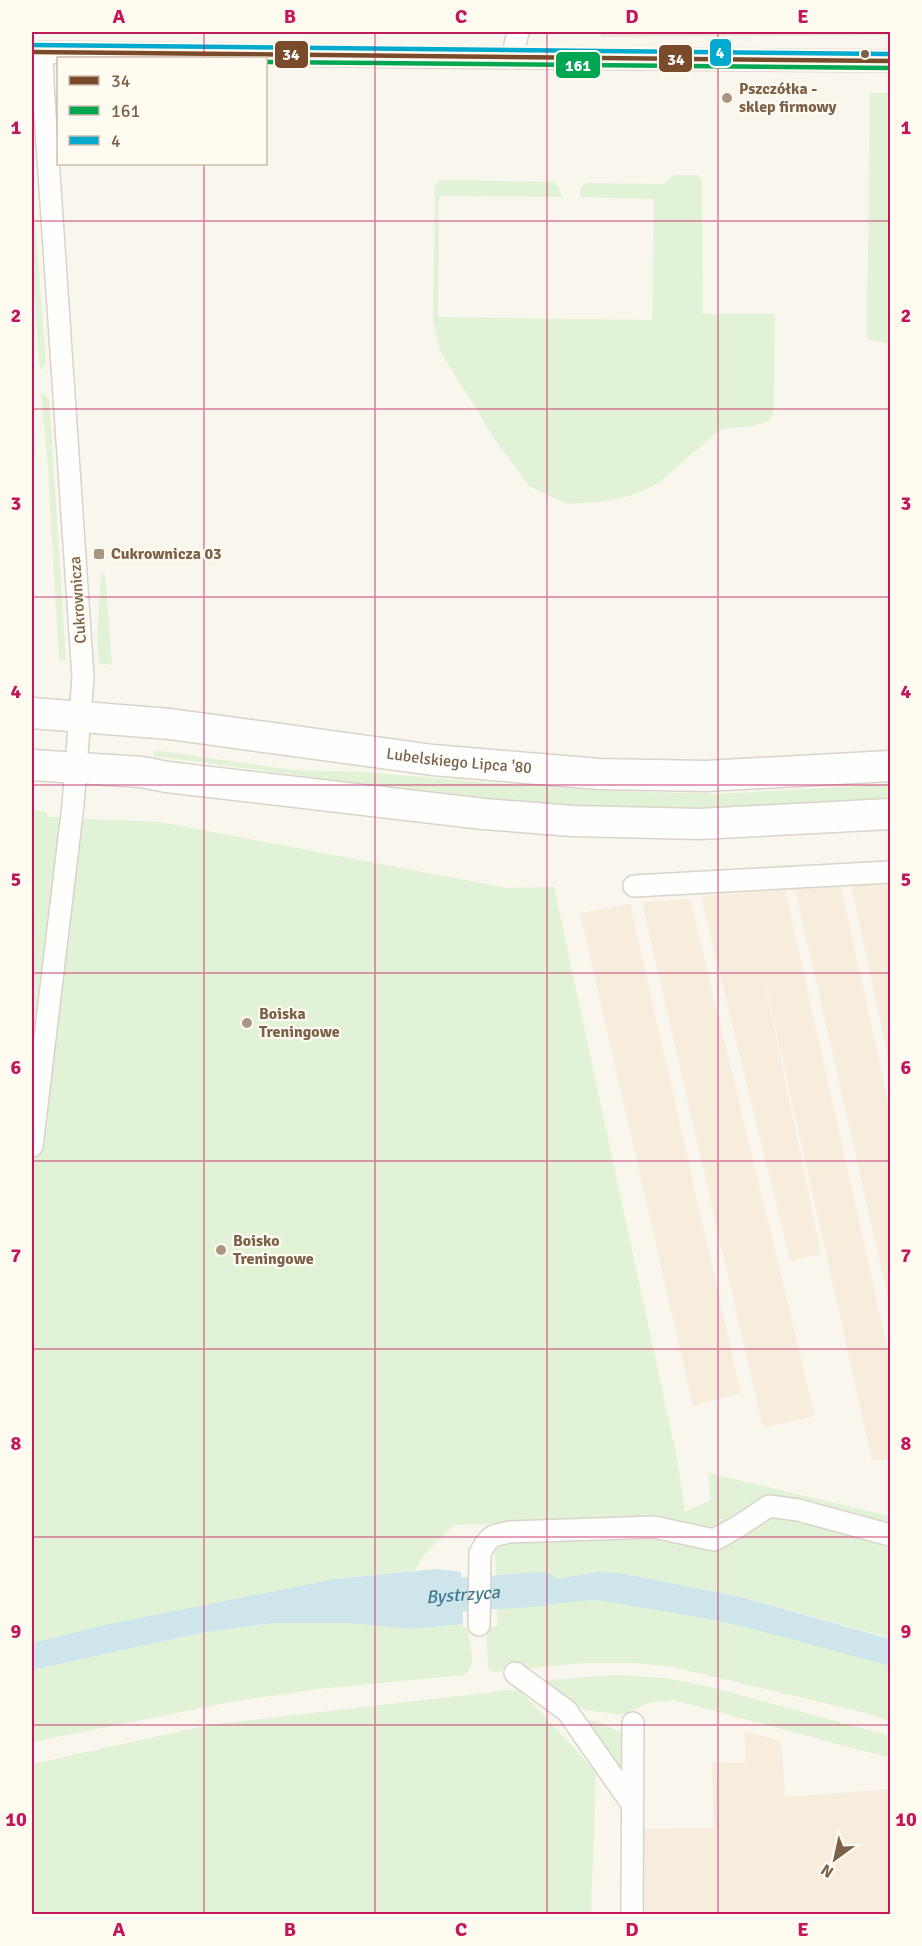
<svg xmlns="http://www.w3.org/2000/svg" width="922" height="1946" viewBox="0 0 922 1946" font-family="Signika,sans-serif">
  <style>
    .residential { fill: #f6eddd }
    .industrial { fill: #ede6dd }
    .green { fill: #e2f2d6 }
    .water { fill: #cde5eb }
    .lines { fill: none; stroke-linecap: round; stroke-linejoin: round }
    .river { stroke: #cde5eb; stroke-width: 34 }
    .minor-casing { stroke: #d9d3cb; stroke-width: 24 }
    .secondary-casing { stroke: #dad3cb; stroke-width: 33 }
    .minor { stroke: #fefefc; stroke-width: 21 }
    .secondary { stroke: #fefefc; stroke-width: 30 }
    .bus-1-casing { stroke: #fffbf0; stroke-width: 9 }
    .bus-2-casing { stroke: #fffbf0; stroke-width: 9 }
    .bus-3-casing { stroke: #fffbf0; stroke-width: 9 }
    .bus-1 { stroke: #7a4b2a; stroke-width: 4.5 }
    .bus-2 { stroke: #00a651; stroke-width: 4.5 }
    .bus-3 { stroke: #00a9ce; stroke-width: 4.5 }
    .grid { fill: none; stroke: #c2185b; stroke-width: 1.5; stroke-opacity: 0.55 }
    .bus-dot { fill: #7c6149; stroke: #fffbf0; stroke-width: 2 }
    .poi-dot { fill: #a89582; stroke: #fffbf0; stroke-width: 2 }
    .labels { text-anchor: middle; dominant-baseline: central; stroke-width: 4.5; stroke-linejoin: round; paint-order: stroke }
    .poi-label { font-size: 16px; font-weight: bold; fill: #7c6149; stroke: #fffbf0; text-anchor: start }
    .street-label { font-size: 16px; fill: #7c6149; stroke: #fffbf0 }
    .water-label { font-size: 18px; font-style: italic; fill: #407a90; stroke: #fffbf0 }
    .line-badge { stroke: #fffbf0; stroke-width: 2 }
    .badge-label { font-size: 16px; text-anchor: middle; font-weight: bold; fill: #fff }
    .neatline { fill: none; stroke: #c2185b; stroke-width: 2 }
    .grid-label { font-size: 20px; text-anchor: middle; font-weight: bold; fill: #c2185b }
  </style>
  <rect width="100%" height="100%" fill="#f9f6ed"/>
  <!-- residential -->
  <path class="residential" d="M890,880v185l-39,-180z
    M841,886l49,225v195l-95,-417z
    M785,890l105,470v100h-18l-113,-506 62,300 -31,7 -89,-365z
    M690,899l125,517 -52,12 -121,-526z
    M630,904l111,489 -48,13 -113,-493z
    M745,1731l36,10 4,56 105,-8v125h-246l-2,-85 72,-1 -2,-66 34,1z"/>
  <!-- industrial -->
  <path class="industrial" d="M601,32h289v3l-289,2z"/>
  <!-- green -->
  <path class="green" d="M870,93h20v251l-23,-5z
    M674,175h23l5,6 1,133h72l-1,96 -5,11 -16,5 -32,3 -64,55 -27,12 -32,6 -31,2 -38,-18 -33,-45 -56,-90 -7,-30 2,-134 5,-7 114,2 6,7 2,8 -123,-1 -1,121 214,3 2,-121 -74,-2v-7l6,-7 78,1z
    M32,180l14,183 -6,8 -8,-104z
    M41,392l8,6 17,262h-7l-11,-192z
    M101,571l4,3 7,91 -13,-2 -2,-24z
    M154,750l139,20 71,2 115,10 129,9 111,3 171,-10v16l-141,8h-137l-60,-3 -233,-27 -143,-19 -23,-3z
    M32,809l15,3v5l113,5 347,66 47,-1 123,572 8,53 26,-12 -3,-27 182,43v122l-149,-41 -122,-24 -22,-1 -41,7 -60,2 -2,-57 -40,1 -29,29 -11,17 -79,8 -226,45 -77,19z
    M596,1600l101,17 48,10 145,39v55l-28,-9 -189,-45 -38,-4h-52l-91,9 -4,-4 -2,-40 11,-2v-17z
    M273,1623h73l66,6 51,-5v3h4l5,31 -1,9 -7,8 -147,14 -86,13 -199,40v-72l168,-37z
    M616,1675l50,3 49,10 175,48v22l-216,-58 -26,3 -26,12 -35,-5 -24,-9 -30,-20z
    M519,1689l77,83 -5,142h-559v-150l177,-39z
    M579,1718l16,3 27,12 -1,47z"/>
  <!-- water -->
  <path class="water" d="M436,1569l25,3 2,52 -51,5 -66,-6h-73l-73,10 -168,37v-27l77,-19 226,-45z
    M597,1572l22,1 122,24 149,42v27l-145,-39 -48,-10 -101,-17 -99,9 -1,-28 60,-2z"/>
  <g class="lines">
    <!-- river -->
    <path class="river" id="s1" d="M415,1598l127,-9"/>
    <defs>
      <path id="minor" d="M32,52l390,5 468,4
        M512,58l6,-26
        M634,886l256,-14
        M32,1146l41,-341 10,-128 -40,-593 -1,-32
        M479,1625l1,-72c9,-17 12,-18 30,-21l144,-5 60,13 25,-14 30,-20 29,4 92,25
        M515,1673l52,38 65,93
        M632,1914l1,-191"/>
      <g id="secondary">
        <path id="s2" d="M32,713l138,11 263,36 166,14 107,2 184,-10"/>
        <path d="M32,765l110,7 25,5 317,37 88,7 128,3 190,-10"/>
      </g>
    </defs>
    <!-- minor casing -->
    <use href="#minor" class="minor-casing"/>
    <!-- secondary casing -->
    <use href="#secondary" class="secondary-casing"/>
    <!-- minor -->
    <use href="#minor" class="minor"/>
    <!-- secondary -->
    <use href="#secondary" class="secondary"/>
    <defs>
      <path id="bus-1" d="M32,52l858,9"/>
      <path id="bus-2" d="M266,62l624,6"/>
      <path id="bus-3" d="M32,45l858,9"/>
    </defs>
    <!-- bus-1 casing -->
    <use href="#bus-1" class="bus-1-casing"/>
    <!-- bus-2 casing -->
    <use href="#bus-2" class="bus-2-casing"/>
    <!-- bus-3 casing -->
    <use href="#bus-3" class="bus-3-casing"/>
    <!-- bus-1 -->
    <use href="#bus-1" class="bus-1"/>
    <!-- bus-2 -->
    <use href="#bus-2" class="bus-2"/>
    <!-- bus-3 -->
    <use href="#bus-3" class="bus-3"/>
  </g>
  <!-- grid -->
  <path class="grid" d="M204,32v26M375,32v1882M547,32v1882M718,32v1882M204,164v1750M32,221h858M32,409h858M32,597h858M32,785h858M32,973h858M32,1161h858M32,1349h858M32,1537h858M32,1725h858"/>
  <!-- markers -->
  <circle class="bus-dot" cx="865" cy="54" r="5"/>
  <g class="poi-dot">
    <circle cx="727" cy="98" r="6"/>
    <rect x="93" y="548" width="12" height="12" rx="3"/>
    <circle cx="247" cy="1023" r="6"/>
    <circle cx="221" cy="1250" r="6"/>
  </g>
  <g class="labels">
    <!-- poi labels -->
    <g class="poi-label">
      <text x="739" y="89">Pszczółka -<tspan x="739" dy="18">sklep firmowy</tspan></text>
      <text x="111" y="554">Cukrownicza 03</text>
      <text x="259" y="1014">Boiska<tspan x="259" dy="18">Treningowe</tspan></text>
      <text x="233" y="1241">Boisko<tspan x="233" dy="18">Treningowe</tspan></text>
    </g>
    <!-- street labels -->
    <g class="street-label">
      <text transform="translate(78 600) rotate(-94)">Cukrownicza</text>
      <text stroke="none"><textPath href="#s2" startOffset="430">Lubelskiego Lipca '80</textPath></text>
    </g>
    <!-- water labels -->
    <g class="water-label">
      <text stroke="none"><textPath href="#s1" startOffset="48">Bystrzyca</textPath></text>
    </g>
  </g>
  <g class="line-badge">
    <rect x="709" y="38" width="23" height="29" rx="6" fill="#00a9ce"/>
    <rect x="274" y="40" width="35" height="29" rx="6" fill="#7a4b2a"/>
    <rect x="658" y="44" width="35" height="29" rx="6" fill="#7a4b2a"/>
    <rect x="555" y="51" width="46" height="28" rx="6" fill="#00a651"/>
  </g>
  <g class="badge-label">
    <text x="720" y="58">4</text>
    <text x="291" y="60">34</text>
    <text x="676" y="65">34</text>
    <text x="578" y="71">161</text>
  </g>
  <!-- border -->
  <rect width="922" height="1946" fill="none" stroke="#fffbf0" stroke-width="66"/>
  <!-- legend -->
  <rect x="57" y="57" width="210" height="108" fill="#fffbf0" stroke="#cbbdad" stroke-width="1.5"/>
  <rect x="69" y="76" width="30" height="9" fill="#7a4b2a" stroke="#cbbdad" stroke-width="1.5"/>
  <text x="111" y="87" font-size="18" fill="#7c6149">34</text>
  <rect x="69" y="106" width="30" height="9" fill="#00a651" stroke="#cbbdad" stroke-width="1.5"/>
  <text x="111" y="117" font-size="18" fill="#7c6149">161</text>
  <rect x="69" y="136" width="30" height="9" fill="#00a9ce" stroke="#cbbdad" stroke-width="1.5"/>
  <text x="111" y="147" font-size="18" fill="#7c6149">4</text>
  <!-- north arrow -->
  <g transform="translate(835 1859) rotate(213)" stroke="#fffbf0" stroke-width="4.5" paint-order="stroke">
  <path d="M0-4.5L10 22L0 15L-10 22Z" fill="#7c6149"/>
  <text y="-9" font-size="16" font-weight="bold" text-anchor="middle" fill="#7c6149">N</text>
  </g>
  <rect x="33" y="33" width="856" height="1880" class="neatline"/>
  <g class="grid-label">
    <text x="119" y="23">A</text>
    <text x="290" y="23">B</text>
    <text x="461" y="23">C</text>
    <text x="632" y="23">D</text>
    <text x="803" y="23">E</text>
    <text x="16" y="134">1</text>
    <text x="906" y="134">1</text>
    <text x="16" y="322">2</text>
    <text x="906" y="322">2</text>
    <text x="16" y="510">3</text>
    <text x="906" y="510">3</text>
    <text x="16" y="698">4</text>
    <text x="906" y="698">4</text>
    <text x="16" y="886">5</text>
    <text x="906" y="886">5</text>
    <text x="16" y="1074">6</text>
    <text x="906" y="1074">6</text>
    <text x="16" y="1262">7</text>
    <text x="906" y="1262">7</text>
    <text x="16" y="1450">8</text>
    <text x="906" y="1450">8</text>
    <text x="16" y="1638">9</text>
    <text x="906" y="1638">9</text>
    <text x="16" y="1826">10</text>
    <text x="906" y="1826">10</text>
    <text x="119" y="1936">A</text>
    <text x="290" y="1936">B</text>
    <text x="461" y="1936">C</text>
    <text x="632" y="1936">D</text>
    <text x="803" y="1936">E</text>
  </g>
</svg>
